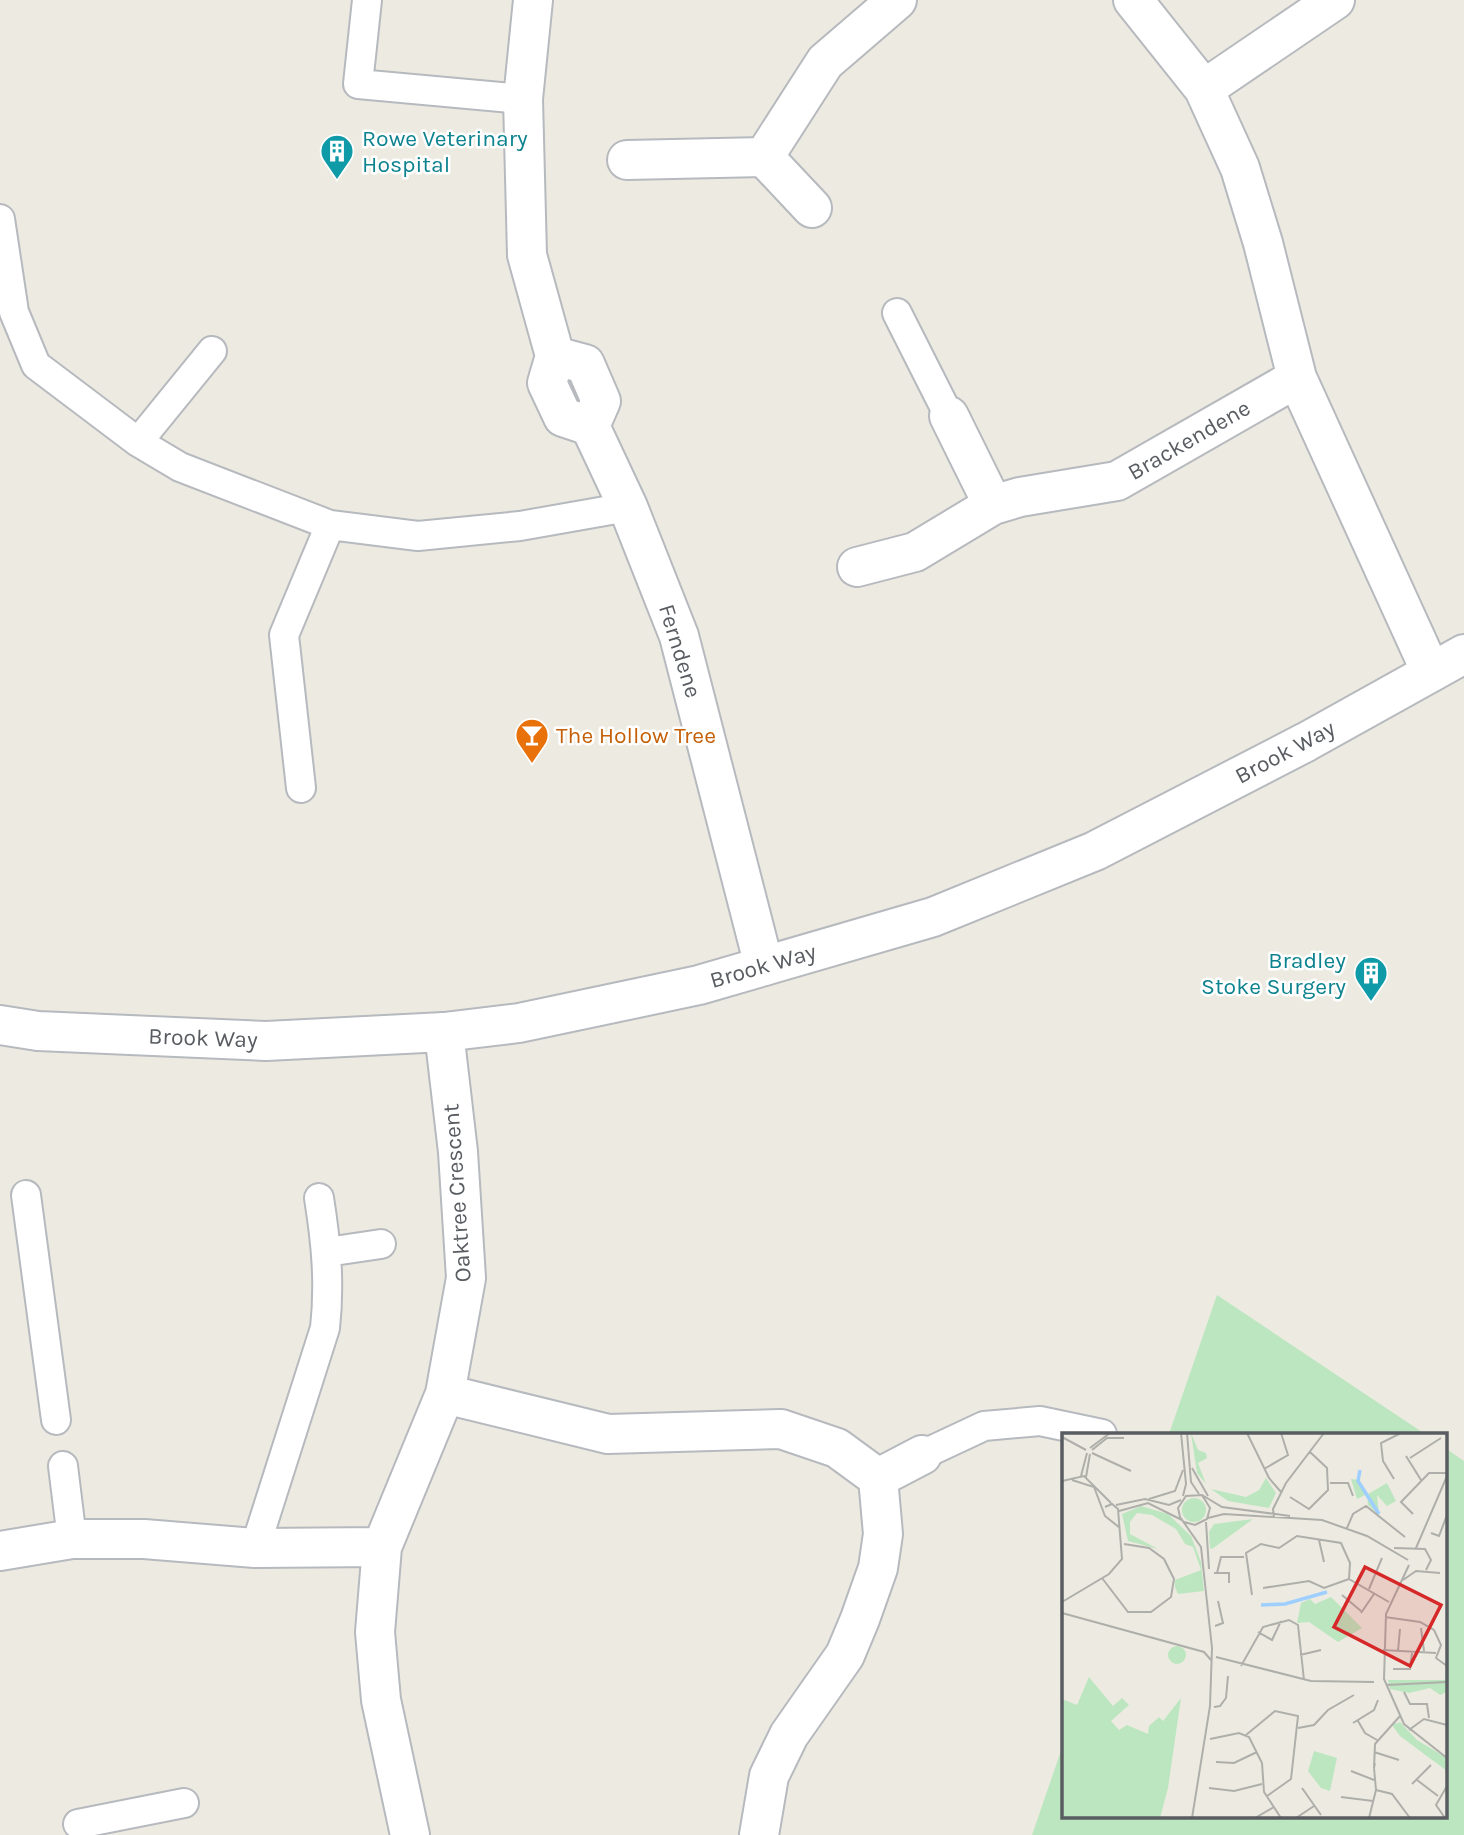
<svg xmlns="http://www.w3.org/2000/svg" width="1464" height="1835" viewBox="0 0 1464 1835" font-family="Karla,sans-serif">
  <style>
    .green { fill: #bce6bf }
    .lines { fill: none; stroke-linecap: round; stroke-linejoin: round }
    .service-casing { stroke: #b6b9be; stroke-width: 32 }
    .minor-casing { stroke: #b6b9be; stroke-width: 42 }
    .tertiary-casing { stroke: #b6b9be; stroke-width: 42 }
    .service { stroke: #fff; stroke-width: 28 }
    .minor { stroke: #fff; stroke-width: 38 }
    .tertiary { stroke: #fff; stroke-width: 38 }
    .labels { text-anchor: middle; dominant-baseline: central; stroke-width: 5; stroke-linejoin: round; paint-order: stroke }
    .culture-label { font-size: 23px; fill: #0d838f; stroke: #fff; text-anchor: start }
    .street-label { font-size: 23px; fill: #595d62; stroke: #fff }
    .food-label { font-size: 23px; fill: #c56008; stroke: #fff; text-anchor: start }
    .inset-river { fill: none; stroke: #9fcfff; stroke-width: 3.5 }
    .inset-road { fill: none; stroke: #aeaeaa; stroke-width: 2 }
    .view { fill: #d62828; fill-opacity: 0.15; stroke: #d62828; stroke-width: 3.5 }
    .inset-edge { fill: none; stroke: #595d62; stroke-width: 3.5 }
  </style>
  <rect width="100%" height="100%" fill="#edebe1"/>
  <!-- green -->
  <path class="green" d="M1217,1295l208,139h-256z
    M1445,1448l19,13v374h-432l31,-90v71h382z"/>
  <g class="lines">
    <defs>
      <path id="service" d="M367,0l-9,84 165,15
        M0,219l14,93 22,53 102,77 42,25 150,58 88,11 102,-10 108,-19
        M897,313l52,103
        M138,442l74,-91
        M301,788l-17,-153 46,-110
        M26,1195l30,225
        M327,1252l54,-8
        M922,1455l62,-29 56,-5 62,13
        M63,1466l9,73
        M255,1548l70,-220c5,-45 1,-86 -6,-130
        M78,1824l106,-21"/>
      <path id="minor" d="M533,0l-10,99 4,156 28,101 -8,27 16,34 27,9 38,81 51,129 85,330
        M1133,0l71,89 36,79 23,75 34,135 134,294
        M1204,89l131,-89
        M764,157l48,51
        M627,160l137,-3 61,-95 72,-62
        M555,356l30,8 16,37 -11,25
        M949,416l44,89
        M857,567l58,-15 78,-47 27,-8 97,-16 180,-103
        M445,1394l163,40 173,-5 56,19 41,30 44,-23
        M0,1551l72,-12h72l111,9 127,-1
        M410,1835l-29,-135 -6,-68 7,-85 63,-153 21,-116 -8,-126 -14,-120
        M759,1835l10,-59 20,-41 56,-80 15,-36 18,-51 5,-34 -5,-56"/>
      <path id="tertiary" d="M0,1025l38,6 228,10 178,-9 75,-9 180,-38 234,-68 162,-66 211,-109 158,-88"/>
    </defs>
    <!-- service casing -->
    <use href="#service" class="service-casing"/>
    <!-- minor casing -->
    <use href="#minor" class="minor-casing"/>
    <!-- tertiary casing -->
    <use href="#tertiary" class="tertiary-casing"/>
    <!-- service -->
    <use href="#service" class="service"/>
    <!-- minor -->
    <use href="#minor" class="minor"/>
    <!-- tertiary -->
    <use href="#tertiary" class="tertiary"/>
  </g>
  <!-- icons -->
  <defs>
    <symbol id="building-pin" viewBox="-11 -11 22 30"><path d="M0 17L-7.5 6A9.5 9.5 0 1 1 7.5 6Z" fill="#0f9aa8" stroke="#fff"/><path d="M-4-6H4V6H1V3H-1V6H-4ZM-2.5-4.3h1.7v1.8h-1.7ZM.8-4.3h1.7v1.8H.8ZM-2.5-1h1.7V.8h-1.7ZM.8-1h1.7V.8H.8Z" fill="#fff"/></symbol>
    <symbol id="bar-pin" viewBox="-11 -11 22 30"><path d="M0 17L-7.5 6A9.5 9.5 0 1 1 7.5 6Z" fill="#e8710a" stroke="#fff"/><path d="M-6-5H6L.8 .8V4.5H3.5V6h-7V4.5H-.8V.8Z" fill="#fff"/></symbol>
  </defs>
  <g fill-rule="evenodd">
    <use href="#building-pin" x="318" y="132" width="38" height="52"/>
    <use href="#bar-pin" x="513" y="716" width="38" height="52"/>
    <use href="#building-pin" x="1352" y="954" width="38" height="52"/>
  </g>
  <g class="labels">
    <!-- culture labels -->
    <g class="culture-label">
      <text x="362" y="138">Rowe Veterinary<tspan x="362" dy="26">Hospital</tspan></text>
      <text x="1346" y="960" text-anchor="end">Bradley<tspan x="1346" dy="26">Stoke Surgery</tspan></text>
    </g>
    <!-- street labels -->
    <g class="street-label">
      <text transform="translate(1189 440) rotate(-30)">Brackendene</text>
      <text transform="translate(680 651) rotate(73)">Ferndene</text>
      <text transform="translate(1285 752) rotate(-28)">Brook Way</text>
      <text transform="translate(763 966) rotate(-16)">Brook Way</text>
      <text transform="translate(203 1038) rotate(2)">Brook Way</text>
      <text transform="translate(457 1193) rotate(-94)">Oaktree Crescent</text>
    </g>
    <!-- food labels -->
    <g class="food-label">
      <text x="556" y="735">The Hollow Tree</text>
    </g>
  </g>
  <!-- overview -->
  <g transform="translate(1062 1433)">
    <rect width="385" height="385" fill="#edebe1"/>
    <path d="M129,0l7,17 8,3 1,5 -9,5 8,21 -9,-11zM204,45l10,15 -7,15 -41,-7 -17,-12 35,8 13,-7zM289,46l8,1 9,14 19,-11 9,18 -9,5 -10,-11 2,20 -11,-10 -1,-11 -10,5zM120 77a12 12 0 1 1 24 0a12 12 0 1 1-24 0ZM79,73l27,8 23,22 10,26 3,29 -26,3 -3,-7v-7l26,-10 -8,-23 -8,-3 -9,-15 -24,-14 -15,-2 -7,9v12l28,15 -30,-8 -6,-27zM191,86l-41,30 -2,-1 -1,-16 5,-8zM269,164l31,31 -24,14 -29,-20 -12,1 4,-20 9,-4 5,5zM106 222a9 9 0 1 1 18 0a9 9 0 1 1-18 0ZM383,235l2,24 -7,3 -10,-7 -21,5 -19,-4 -2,-9h57zM27,244l24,29 9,-8 7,7 -18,16 8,9 8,-5 21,9 1,-8 10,-9 4,4 18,-23 -13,90 -8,30h-98v-119l15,6zM338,289l17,18 30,18v13l-47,-35 -8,-11zM252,318l23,7 -7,33 -9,-3 -13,-17z" fill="#bce6bf"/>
    <path class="inset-river" d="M298,37l-2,11 21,33M199,172l24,-1 42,-12"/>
    <path class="inset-road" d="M119,0l5,51 -3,12M125,0l4,49 8,12M185,0l22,45 12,14M0,4l24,13M28,15l20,-15M30,17l15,-12h17M30,20l39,18M344,23l15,24M348,25l31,-20M130,35l16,28M202,36l24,-14 -7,-22M19,43l6,-23M24,44l4,-23M332,46l-11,-18 -2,-18 20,-10M10,47l22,7 11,29 15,12M0,48l22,-5 27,27M268,50h18l5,13M140,62l20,12 68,9M228,64l19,12 19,-19 -1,-22 -17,-16M87,66l26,-8 8,-21M54,72l29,-6 24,6 12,-5M57,78l29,-8 34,17M351,81l-12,-12 28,-29h18M212,84l-1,-8 13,-26 38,-50M146,85l16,-4 98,6 45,16 41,24M122,89l11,3 12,-6 3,-11 -8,-13 -16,1 -8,12 2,9 21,30 11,101 -2,58 -18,112M144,89l3,47M285,95l6,-14 13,-8 39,31M369,100l8,3 8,-21M257,107l5,22M332,115l31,1 6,11 -5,10M354,115l31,-72M347,132l-23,49 -2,65 20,45 43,34M152,140h15v10M155,140l4,-16h23M40,145l26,34h23l20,-15 3,-18 -10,-20 -15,-11 -25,-4M341,147l13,-9 24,2M201,155l46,-7 15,7 25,-9M307,156l13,-31M190,162l-6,-42 15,-9 18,4 18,-12 44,7 9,20 -1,16 40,23M280,162l19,16M0,169l47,-28 13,-15 -4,-50 -6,-5 -7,3M0,180l142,39 7,8M299,180l13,-19M323,184l35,5 14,8 7,15 -5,13 11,8M153,193l8,-3 -5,-22M359,195l3,23M196,199l14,8 9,-19M321,217l53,3M336,218l2,-22M238,222l21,-5M154,224l95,24 63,1M179,233l22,-39 26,-7 9,5 6,55M331,236h17l2,-16M324,252l61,-3M342,259l6,12h17l2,14M152,274l6,-1 6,-8 2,-22M296,288l7,12 12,7M291,290l21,-13 4,-10M236,295l16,-3 14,-15 26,-15M347,297l15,-11 23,6M184,302l29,-24 23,5 -7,63 -24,17M148,306l29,-6 10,4 13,26 2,29 17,26M312,319l25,8M154,329l18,1 23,-11M313,330l-1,5 1,-24 25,-28M289,338l23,9M355,347l21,16M350,351l19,-19M147,355l25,3 28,-7M240,355l19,27M314,357l16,4 18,24M279,364l32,4M193,385l19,-11M234,385l18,-12M307,385l7,-28 -2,-22M383,385l-9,-13 11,-19"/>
    <path class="view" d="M303,134l76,38 -31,61 -76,-39z"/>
    <rect width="385" height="385" class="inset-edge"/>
  </g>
</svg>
